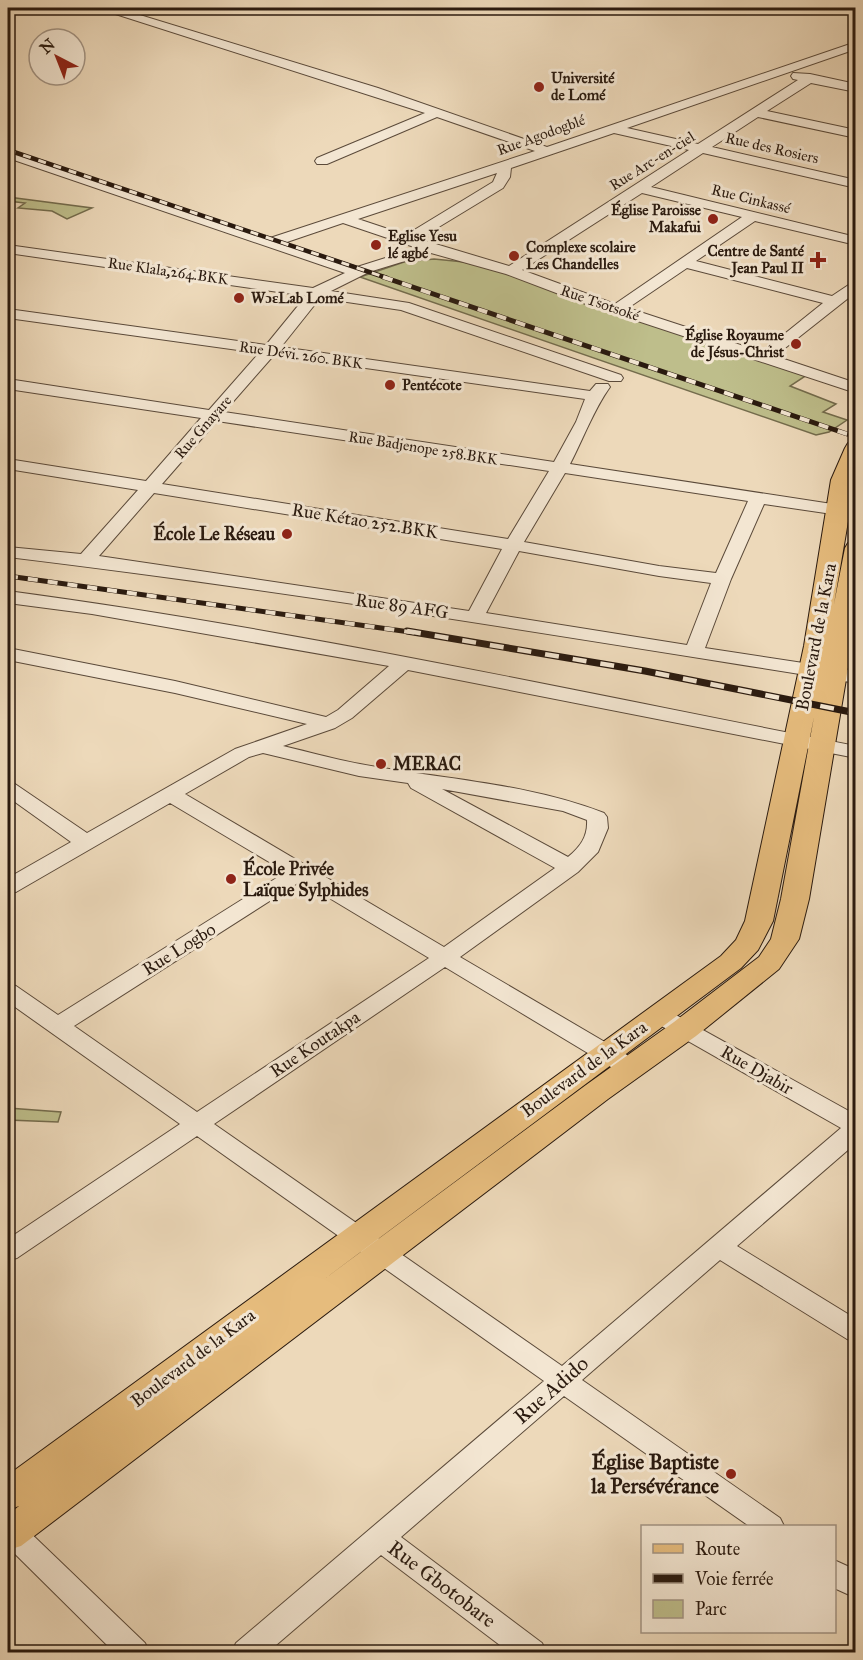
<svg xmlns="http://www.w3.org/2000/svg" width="863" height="1660" viewBox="0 0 863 1660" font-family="'IM FELL Great Primer',serif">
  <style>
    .green { fill: #bebe8b; stroke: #746c4d; stroke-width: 1.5 }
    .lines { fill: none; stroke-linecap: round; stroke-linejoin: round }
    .minor-casing { stroke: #5b4a3a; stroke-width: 2 }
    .major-casing { stroke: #2a1a0f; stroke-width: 2 }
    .minor { fill: #f3e6d2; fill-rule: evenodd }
    .major { fill: #e6bc7d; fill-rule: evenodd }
    .rail-far2-casing { stroke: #2a1a0f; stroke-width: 4.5 }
    .rail-far1-casing { stroke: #2a1a0f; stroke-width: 5 }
    .rail-casing { stroke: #2a1a0f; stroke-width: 7 }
    .rail-far2 { stroke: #f3e6d2; stroke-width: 3; stroke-dasharray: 8; stroke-linecap: butt }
    .rail-far1 { stroke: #f3e6d2; stroke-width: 4; stroke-dasharray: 10; stroke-linecap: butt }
    .rail { stroke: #f3e6d2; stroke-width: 4.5; stroke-dasharray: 14; stroke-linecap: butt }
    .poi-dot { fill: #8f2418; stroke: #f3e6d2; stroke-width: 2 }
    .labels { text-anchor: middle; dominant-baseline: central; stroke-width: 6; stroke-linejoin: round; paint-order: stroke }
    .far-poi-label { font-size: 15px; font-weight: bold; fill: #2a1a0f; stroke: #f3e6d2; text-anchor: start }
    .far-street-label { font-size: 15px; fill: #2a1a0f; stroke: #f3e6d2 }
    .street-label { font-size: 18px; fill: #2a1a0f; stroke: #f3e6d2 }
    .poi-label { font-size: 18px; font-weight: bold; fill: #2a1a0f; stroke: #f3e6d2; text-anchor: start }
    .near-street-label { font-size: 21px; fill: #2a1a0f; stroke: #f3e6d2 }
    .near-poi-label { font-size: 21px; font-weight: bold; fill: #2a1a0f; stroke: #f3e6d2; text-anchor: end }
  </style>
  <rect width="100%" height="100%" fill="#edd9ba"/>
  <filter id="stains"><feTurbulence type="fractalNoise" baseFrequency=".00333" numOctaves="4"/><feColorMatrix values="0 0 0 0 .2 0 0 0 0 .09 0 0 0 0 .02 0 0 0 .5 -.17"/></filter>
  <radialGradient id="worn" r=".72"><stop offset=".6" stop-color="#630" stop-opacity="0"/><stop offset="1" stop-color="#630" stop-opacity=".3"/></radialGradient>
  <!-- green -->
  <path class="green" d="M8,197l84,11 -25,11 -15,-8 -34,-3 7,-5 -17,-2z
    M434,259l30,3 39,10 304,103 -17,11 46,18 -13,8 24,8 -18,12 -13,3 -456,-158 44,-15z
    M8,1108l53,4 -3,10 -50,-2z"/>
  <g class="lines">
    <defs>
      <path id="minor" d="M102,8h15l261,80 169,59 309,-105v7l-229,79 71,16 100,-64 -5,-1 -2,-3 2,-3 17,1 46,10v8l-45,-9 -44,28 89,19v8l-98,-21 -46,30 144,33v8l-153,-35 -52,34 205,50v8l-101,-24 -59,40 136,35 24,-16v12l-81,64 81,27v10l-276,-91 -74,-28 -75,-21 -62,19 -38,19 78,12 212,72 2,3 -2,3h-12l-208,-71 -81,-12 -39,49 309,44 6,-7h12l2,3c-16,22 -27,52 -40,77l275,42 3,4 -3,4 -6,1 -75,-11 -33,75 -26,69 151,23v12c-283,-45 -565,-92 -848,-126v-10l73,7 57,-64 -130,-21v-10l138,22 55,-63 -193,-29v-10l201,31 50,-57 -251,-35v-9l258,36 40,-49 -298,-43v-8l305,43 32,-15 -337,-115v-8l262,88 265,-87 -98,-34 -110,47h-10l-2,-3 2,-3 108,-45 -322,-103zM614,133l75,17 -180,116 -90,-27 84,-51 7,-11 1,-9zM497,173l-4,9 -87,53 -48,-16zM642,193l100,24 -127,87 -93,-34zM343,223l74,25 -60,19 -73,-24zM687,268l136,35 -61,49 -134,-44zM274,355l311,44 -9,23 -22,40 -330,-50zM217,421l332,50 -41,68 -346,-55zM565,473l183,28 -32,72 -57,-7 -135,-24zM154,493l348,56 -33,62 -370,-55zM519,551l140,25 52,7 -24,62 -201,-32z
        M8,591c285,38 566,100 848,155v12l-448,-88 -56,48 -17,10 -52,18c26,6 51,13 77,18 81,15 167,19 244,49l3,4 1,11 -10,24 -20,20 -118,85 167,98 4,6 -4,6 -8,2 -8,-2 -166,-100 -231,157 348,242 279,-238 -190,-108 -4,-5 4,-5 8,-2 8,2 189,105v28l-119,103 119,73v23l-9,-3 -127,-79 -138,120 198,138 4,8h-35l-185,-130 -163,141 141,106 4,9h-37l-128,-97 -113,97h-36l4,-9 308,-262 -347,-245 -180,122 -9,2v-21l172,-115 -172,-122v-18l8,2 42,29 228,-143 -116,-69 -154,89 -8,1v-15l63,-36 -63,-45v-15l7,2 72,49 148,-84 72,-25 -132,-31 -167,-33v-12l167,33 151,36 12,-7 51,-44 -297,-52 -84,-11zM263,753l96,23 49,7 3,5 144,80 -111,79 -259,-153 64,-37zM442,789l121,22 24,9c1,17 -7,27 -19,37zM301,881l128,77 -232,154 -123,-86z
        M8,1517l10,4 127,122 4,9h-35l-106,-105z
        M834,1560l22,10v28l-22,-10z"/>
      <path id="major" d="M856,442v32l-22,130 11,-56 3,-5 8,-2v79l-47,279 -10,40 -20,30 -83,67 -88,63 -587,447 -13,4v-35l11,-9 -11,4v-35l713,-519 15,-16 9,-19 59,-275 27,-166 14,-32 3,-5zM814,717l-33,182 -10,40 -12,18 -85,65 -88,63 -267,198 422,-315 17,-18 15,-29z"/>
    </defs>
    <!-- minor casing -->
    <use href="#minor" class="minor-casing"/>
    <!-- major casing -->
    <use href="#major" class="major-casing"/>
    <!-- minor -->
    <use href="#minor" class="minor"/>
    <!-- major -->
    <use href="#major" class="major"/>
    <defs>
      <path id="rail-far2" d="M8,150l379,128"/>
      <path id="rail-far1" d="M383,277l473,160
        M8,576l409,57"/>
      <path id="rail" d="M407,631l238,40 211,42"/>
    </defs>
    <!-- rail-far2 casing -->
    <use href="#rail-far2" class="rail-far2-casing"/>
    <!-- rail-far1 casing -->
    <use href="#rail-far1" class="rail-far1-casing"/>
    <!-- rail casing -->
    <use href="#rail" class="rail-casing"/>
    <!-- rail-far2 -->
    <use href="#rail-far2" class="rail-far2"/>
    <!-- rail-far1 -->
    <use href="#rail-far1" class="rail-far1"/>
    <!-- rail -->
    <use href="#rail" class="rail"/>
  </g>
  <!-- markers -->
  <g class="poi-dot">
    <circle cx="539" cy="87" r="6"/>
    <circle cx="713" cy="219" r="6"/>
    <circle cx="376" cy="245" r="6"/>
    <circle cx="514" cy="256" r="6"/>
    <path d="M815 251h6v6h6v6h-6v6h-6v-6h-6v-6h6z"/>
    <circle cx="239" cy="298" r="6"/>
    <circle cx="796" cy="344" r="6"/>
    <circle cx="390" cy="385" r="6"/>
    <circle cx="287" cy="534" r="6"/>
    <circle cx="381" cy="764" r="6"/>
    <circle cx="231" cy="879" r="6"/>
    <circle cx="731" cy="1474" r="6"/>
  </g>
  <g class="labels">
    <!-- far-poi labels -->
    <g class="far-poi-label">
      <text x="551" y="78">Université<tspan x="551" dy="17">de Lomé</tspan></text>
      <text x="701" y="210" text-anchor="end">Église Paroisse<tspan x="701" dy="17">Makafui</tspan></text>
      <text x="388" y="236">Eglise Yesu<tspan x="388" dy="17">lé agbé</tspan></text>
      <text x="526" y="247">Complexe scolaire<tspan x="526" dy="17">Les Chandelles</tspan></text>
      <text x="804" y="251" text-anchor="end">Centre de Santé<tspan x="804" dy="17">Jean Paul II</tspan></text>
      <text x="251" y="298">WɔɛLab Lomé</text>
      <text x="784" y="335" text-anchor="end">Église Royaume<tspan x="784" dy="17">de Jésus-Christ</tspan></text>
      <text x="402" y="385">Pentécote</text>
    </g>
    <!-- far-street labels -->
    <g class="far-street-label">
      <text transform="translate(541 135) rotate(-20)">Rue Agodogblé</text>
      <text transform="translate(772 148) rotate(13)">Rue des Rosiers</text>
      <text transform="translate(652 161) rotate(-32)">Rue Arc-en-ciel</text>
      <text transform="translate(751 199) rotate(14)">Rue Cinkassé</text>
      <text transform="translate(168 271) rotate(8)">Rue Klala,264.BKK</text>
      <text transform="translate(600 303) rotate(19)">Rue Tsotsoké</text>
      <text transform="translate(301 355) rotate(8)">Rue Dévi. 260. BKK</text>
      <text transform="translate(203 427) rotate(-49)">Rue Gnayare</text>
      <text transform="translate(423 448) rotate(9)">Rue Badjenope 258.BKK</text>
    </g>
    <!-- street labels -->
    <g class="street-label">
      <text transform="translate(365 521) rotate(9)">Rue Kétao 252.BKK</text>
      <text transform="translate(402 606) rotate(8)">Rue 89 AFG</text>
      <text transform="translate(816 637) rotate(-79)">Boulevard de la Kara</text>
      <text transform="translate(179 949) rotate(-32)">Rue Logbo</text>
      <text transform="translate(315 1044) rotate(-34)">Rue Koutakpa</text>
      <text transform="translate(584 1069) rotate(-36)">Boulevard de la Kara</text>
      <text transform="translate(757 1070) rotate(30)">Rue Djabir</text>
      <text transform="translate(193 1358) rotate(-37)">Boulevard de la Kara</text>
    </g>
    <!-- poi labels -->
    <g class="poi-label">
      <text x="275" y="534" text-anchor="end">École Le Réseau</text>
      <text x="393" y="764">MERAC</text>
      <text x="243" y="869">École Privée<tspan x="243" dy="21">Laïque Sylphides</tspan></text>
    </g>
    <!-- near-street labels -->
    <g class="near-street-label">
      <text transform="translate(551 1390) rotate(-41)">Rue Adido</text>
      <text transform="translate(442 1584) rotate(37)">Rue Gbotobare</text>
    </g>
    <!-- near-poi labels -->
    <g class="near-poi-label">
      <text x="719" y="1462">Église Baptiste<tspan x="719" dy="24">la Persévérance</tspan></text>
    </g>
  </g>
  <!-- margin -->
  <rect width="863" height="1660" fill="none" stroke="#edd9ba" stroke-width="30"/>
  <rect x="9" y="9" width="845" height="1642" fill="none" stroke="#2a1a0f" stroke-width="3"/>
  <rect x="15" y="15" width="833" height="1630" fill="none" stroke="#2a1a0f" stroke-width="1.5"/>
  <!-- legend -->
  <rect x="641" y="1525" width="195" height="108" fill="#f3e6d2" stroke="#a39484" stroke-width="1.5"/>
  <rect x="653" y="1544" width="30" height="9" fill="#e6bc7d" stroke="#a39484" stroke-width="1.5"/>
  <text x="695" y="1555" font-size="18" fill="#2a1a0f">Route</text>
  <rect x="653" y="1574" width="30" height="9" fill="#2a1a0f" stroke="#a39484" stroke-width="1.5"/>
  <text x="695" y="1585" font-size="18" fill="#2a1a0f">Voie ferrée</text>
  <rect x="653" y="1600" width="30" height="18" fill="#bebe8b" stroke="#a39484" stroke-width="1.5"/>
  <text x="695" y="1615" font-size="18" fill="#2a1a0f">Parc</text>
  <!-- north arrow -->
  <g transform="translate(57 57) rotate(318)"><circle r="28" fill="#f3e6d2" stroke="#a39484" stroke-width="1.5"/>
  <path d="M0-4.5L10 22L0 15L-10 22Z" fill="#8f2418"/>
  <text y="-9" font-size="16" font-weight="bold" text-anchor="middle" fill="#2a1a0f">N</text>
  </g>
  <rect width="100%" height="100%" filter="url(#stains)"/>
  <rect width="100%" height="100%" fill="url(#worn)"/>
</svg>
